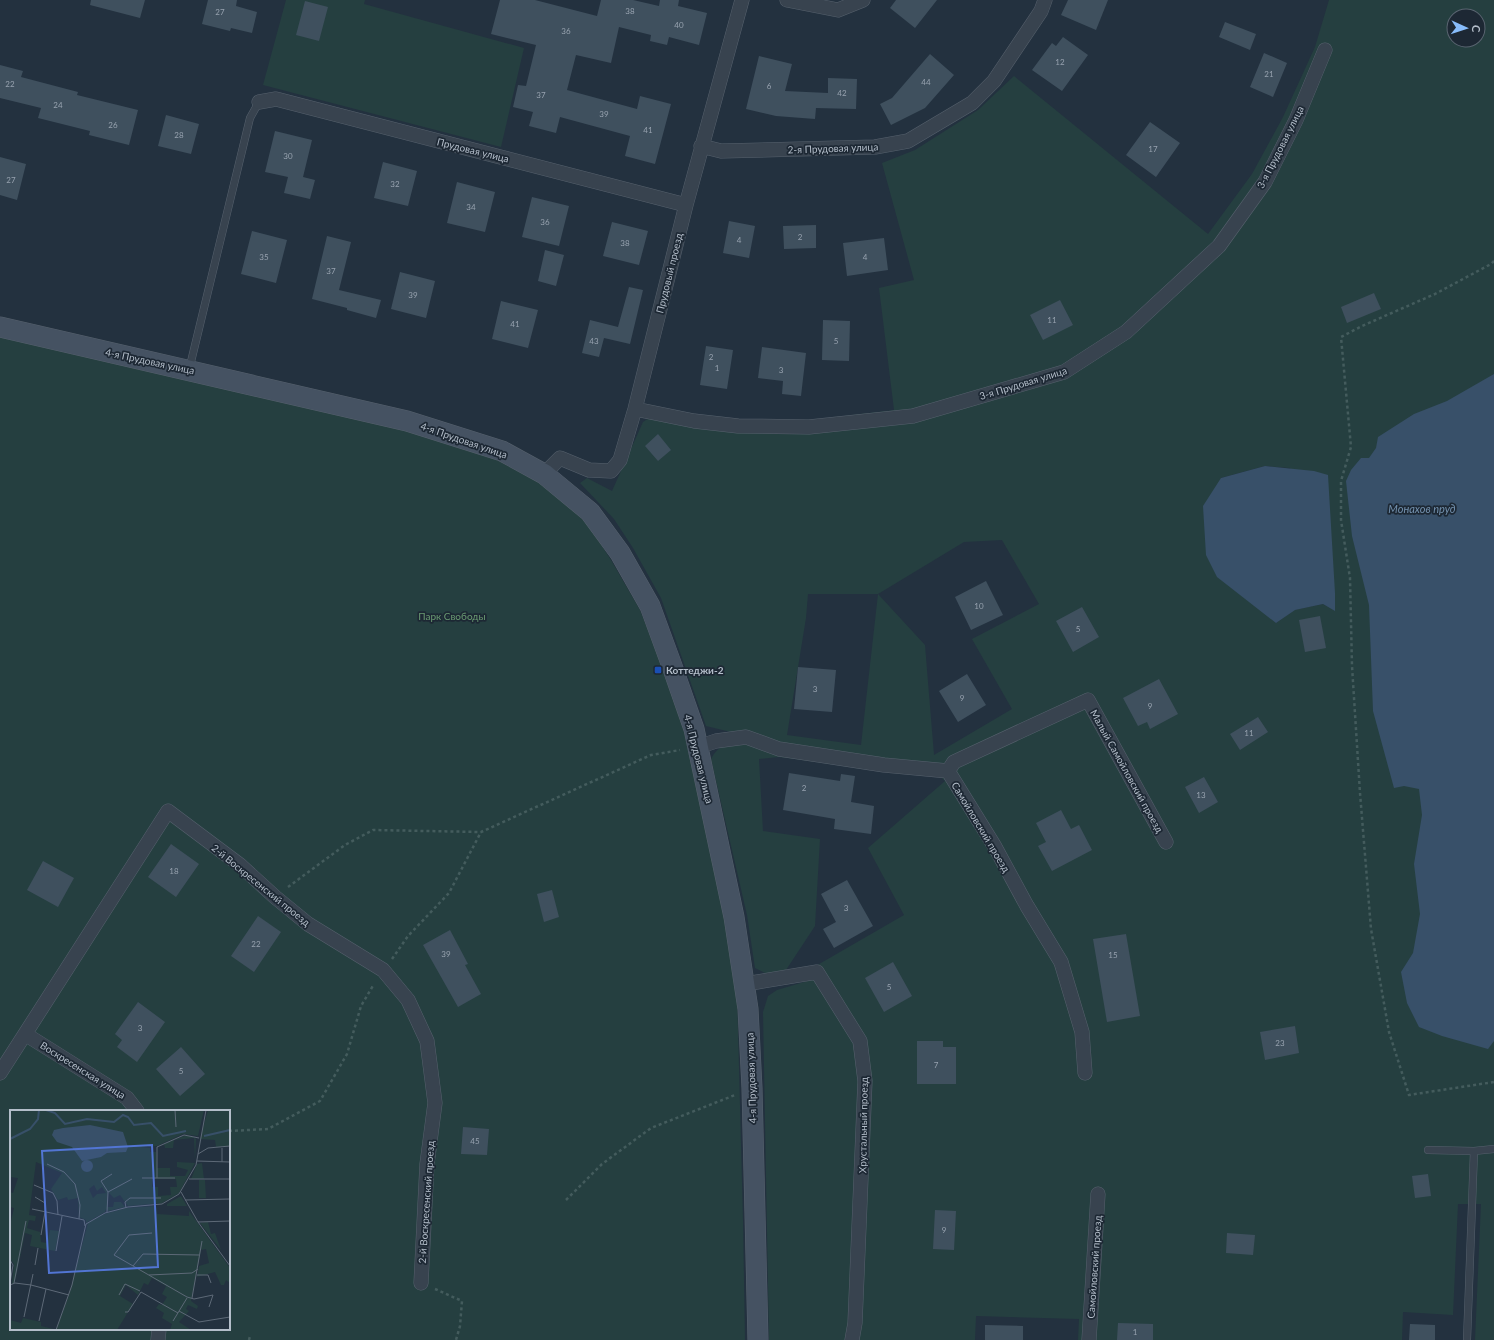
<svg xmlns="http://www.w3.org/2000/svg" width="1494" height="1340" viewBox="0 0 1494 1340" font-family="Lato,sans-serif">
  <style>
    .green { fill: #253f40; fill-rule: evenodd }
    .water { fill: #385069 }
    .building { fill: #3f505e }
    .lines { fill: none; stroke-linecap: round; stroke-linejoin: round }
    .lane-casing { stroke: #56616d; stroke-width: 8 }
    .street-casing { stroke: #56616d; stroke-width: 15 }
    .secondary-casing { stroke: #56616d; stroke-width: 21 }
    .path { stroke: #445c5d; stroke-width: 2.5; stroke-dasharray: 3 3; stroke-linecap: butt }
    .lane { stroke: #38434f; stroke-width: 7 }
    .street { stroke: #38434f; stroke-width: 14 }
    .secondary { stroke: #455262; stroke-width: 20 }
    .transit-dot { fill: #1a4fb4; stroke: #1d2834; stroke-width: 1.5 }
    .labels { text-anchor: middle; dominant-baseline: central; stroke-width: 3.5; stroke-linejoin: round; paint-order: stroke }
    .number-label { font-size: 8px; fill: #97a2af }
    .street-label { font-size: 10px; fill: #b4beca; stroke: #1d2834 }
    .park-label { font-size: 10px; fill: #6a9b72; stroke: #1d2834 }
    .poi-label { font-size: 10px; font-weight: bold; fill: #b4beca; stroke: #1d2834; text-anchor: start }
    .water-label { font-size: 11px; font-style: italic; fill: #7391ae; stroke: #1d2834 }
    .inset-river { fill: none; stroke: #385069; stroke-width: 2 }
    .inset-road { fill: none; stroke: #5d6977; stroke-width: 1 }
    .view { fill: #5275d3; fill-opacity: 0.15; stroke: #5275d3; stroke-width: 2 }
    .inset-edge { fill: none; stroke: #b4beca; stroke-width: 2 }
  </style>
  <rect width="100%" height="100%" fill="#23313f"/>
  <!-- green -->
  <path class="green" d="M286,0h79l-1,4 160,44 -23,99 -238,-62z
    M1329,0h165v1340h-19l6,-136h-23l-5,111 -50,-3 -1,28h-324l1,-21 -103,-3 -1,24h-206l-6,-328 5,-16 9,-6 34,-10 3,-13 90,-52 -36,-67 77,-67 -5,-5 -56,-5 -105,-14 -20,2 4,72 57,8 -5,87 -29,44 -17,5 -14,-7 -8,-53 -36,-156c9,-17 20,-15 37,-14l-9,-11 -33,-8 -45,-128 -28,-50 -19,-29 -34,-36 7,-5 25,13 31,-69 18,-12 78,10h72l83,-10 -15,-122 35,-8 -32,-117 33,-13 63,-40 36,-34 194,158 44,-60 31,-57 32,-70zM1454,16h24v24h-24zM1265,466l25,2 44,142 -11,-6 -29,6 -18,13 -55,-145zM1002,540l37,64 -67,35 40,70 -78,46 -9,-110 -47,-51 86,-52zM808,594h70l-17,151 -74,-10 19,-117z
    M0,334l405,93 86,30 46,24 45,34 29,45 29,50 27,68 17,54 43,189 10,70 6,229 2,120h-745zM11,1111h218v218h-218z"/>
  <!-- water -->
  <path class="water" d="M1494,374v667l-6,8 -46,-13 -23,-9 -12,-24 -6,-31 12,-19 7,-39 -6,-50 8,-49 -3,-26 -15,-3 -10,2 -21,-77 -4,-106 -17,-69 -6,-55 5,-11 10,-12h8l7,-10 2,-11 36,-23 33,-13z
    M1265,466l49,5 14,4 7,118v18l-12,-7 -28,6 -19,13 -59,-46 -11,-22 -3,-49 18,-28z"/>
  <!-- building -->
  <path class="building" d="M91,0h54l-5,18 -50,-13z
    M208,0h29l-1,6 21,6 -5,21 -21,-5 -1,3 -28,-7z
    M500,0h35l62,16 4,-16h32l26,6 1,-6h19l-1,6 29,7 -8,32 -30,-8 -2,8 -17,-4 1,-6 -32,-8 -8,36 -35,-8 -9,35 70,19 3,-13 31,8 -16,60 -30,-8 5,-20 -70,-19 -4,16 -27,-7 4,-14 -20,-5 5,-22 8,1 10,-41 -45,-11z
    M896,0h41l-22,28 -25,-20z
    M1068,0h40l-12,30 -35,-15z
    M305,1l23,6 -9,34 -23,-6z
    M1225,22l31,12 -6,16 -31,-13z
    M1063,37l25,18 -26,36 -30,-21 20,-27 4,3z
    M1264,53l23,10 -14,34 -23,-10z
    M930,54l24,21 -29,33 -34,17 -11,-21 12,-6z
    M759,56l33,8 -7,27 43,2v-15l29,1 -1,30 -40,-1 -1,11 -39,-3 -30,-7z
    M0,65l23,6 -2,6 57,15 -1,3 61,15 -9,35 -40,-10 1,-4 -52,-13 3,-10 -41,-10z
    M166,115l33,9 -8,30 -33,-8z
    M1150,122l30,21 -24,34 -30,-22z
    M275,131l37,9 -9,37 12,3 -5,19 -26,-6 4,-16 -23,-5z
    M0,157l26,7 -9,36 -17,-5z
    M383,162l34,9 -9,35 -34,-8z
    M457,182l38,10 -10,40 -38,-9z
    M532,197l37,9 -10,40 -37,-9z
    M729,221l26,5 -6,32 -26,-5z
    M612,222l36,9 -9,34 -36,-9z
    M816,225v23l-32,1 -1,-23z
    M252,231l35,9 -11,43 -35,-9z
    M327,236l24,6 -12,48 42,10 -5,18 -29,-8v-2l-35,-9z
    M884,238l4,32 -41,6 -4,-33z
    M545,250l19,5 -8,31 -18,-5z
    M400,272l35,9 -9,37 -35,-9z
    M629,287l14,3 -13,54 -26,-6 -5,19 -17,-4 8,-33 28,7z
    M1374,293l7,16 -34,14 -6,-16z
    M1060,300l13,25 -30,15 -13,-25z
    M501,301l37,9 -10,38 -36,-9z
    M823,320l27,1 -1,40 -27,-1z
    M706,346l27,4 -6,39 -27,-4z
    M762,347l44,6 -5,43 -19,-2 1,-13 -25,-3z
    M658,434l13,16 -13,11 -13,-15z
    M986,581l17,34 -32,15 -16,-33z
    M1082,607l17,30 -26,15 -17,-31z
    M1320,616l6,32 -21,4 -6,-32z
    M798,667l38,3 -4,42 -38,-3z
    M967,674l19,31 -28,17 -19,-31z
    M1159,679l19,35 -28,15 -3,-7 -9,4 -15,-28z
    M1258,717l10,15 -28,18 -10,-16z
    M789,773l51,8 1,-7 14,2 -4,26 23,4 -3,28 -37,-5 1,-10 -52,-9z
    M1204,777l14,25 -19,11 -14,-26z
    M1061,810l10,19 8,-4 13,25 -40,21 -14,-25 8,-4 -10,-19z
    M171,844l28,20 -23,33 -28,-20z
    M43,861l31,17 -16,29 -31,-17z
    M847,880l26,46 -39,22 -11,-19 13,-7 -15,-28z
    M552,890l7,27 -15,5 -7,-28z
    M258,916l23,16 -27,40 -23,-16z
    M450,930l18,34 -3,1 16,29 -23,13 -35,-62z
    M1126,934l14,82 -33,6 -14,-83z
    M893,962l19,34 -28,16 -19,-34z
    M138,1002l27,20 -28,40 -20,-15 5,-7 -7,-6z
    M1295,1026l4,27 -34,7 -5,-28z
    M917,1041h26v6h13v37h-39z
    M181,1047l24,27 -25,22 -24,-27z
    M463,1127l26,2 -2,26 -26,-1z
    M1428,1174l3,22 -16,2 -3,-22z
    M935,1210l21,1 -2,39 -21,-1z
    M1227,1233l28,2 -2,20 -27,-2z
    M1118,1323l35,1v16h-36z
    M1410,1324l25,1v15h-26z
    M985,1325l38,1v14h-38z"/>
  <g class="lines">
    <defs>
      <path id="lane" d="M189,370l61,-252 9,-16
        M1428,1150l46,1
        M1467,1340l7,-189 20,-2"/>
      <path id="street" d="M787,0l51,10 25,-10
        M259,102l17,-3 410,106
        M701,146l20,5 154,-4 33,-6 64,-38 22,-22 47,-70 4,-11
        M635,409l59,12 44,5 71,1 104,-11 151,-44 62,-40 93,-86 46,-64 31,-62 29,-70
        M544,474l16,-16 29,12 22,1 9,-11 15,-51 51,-204 56,-205
        M698,747l18,-6 30,-4 33,12 105,16 64,6
        M948,771l47,76 32,59 34,56 21,70 3,41
        M948,771l6,-9 134,-62 78,142
        M745,984l72,-12 43,69 5,40 -10,242 -3,17
        M25,1034l102,64 10,13
        M0,1073l168,-262 72,54 35,32 33,27 75,46 25,30 19,41 8,62 -8,61 -6,119
        M158,1340l1,-11
        M1089,1340l9,-146"/>
      <path id="secondary" d="M0,327l407,94 95,30 42,23 46,38 30,41 30,53 22,60 22,63 40,188 14,92 4,79 6,252"/>
    </defs>
    <!-- lane casing -->
    <use href="#lane" class="lane-casing"/>
    <!-- street casing -->
    <use href="#street" class="street-casing"/>
    <!-- secondary casing -->
    <use href="#secondary" class="secondary-casing"/>
    <!-- path -->
    <path class="path" d="M1494,261l-3,3 -56,30 -73,32 -21,11 10,110 -10,34v39l9,58 2,88 8,127 11,136 18,103 20,63 85,-13
      M288,887l57,-42 28,-15 108,2 170,-77 29,-5
      M392,959l16,-23 41,-43 32,-61
      M229,1131l39,-2 52,-28 27,-47 14,-48 13,-22
      M566,1200l36,-36 49,-36 84,-33
      M435,1289l27,12 -2,25 -4,14
      M249,1340l1,-4"/>
    <!-- lane -->
    <use href="#lane" class="lane"/>
    <!-- street -->
    <use href="#street" class="street"/>
    <!-- secondary -->
    <use href="#secondary" class="secondary"/>
  </g>
  <!-- markers -->
  <rect class="transit-dot" x="654" y="666" width="8" height="8" rx="2"/>
  <g class="labels">
    <!-- number labels -->
    <g class="number-label">
      <text x="630" y="11">38</text>
      <text x="220" y="12">27</text>
      <text x="679" y="25">40</text>
      <text x="566" y="31">36</text>
      <text x="1060" y="62">12</text>
      <text x="1269" y="74">21</text>
      <text x="926" y="82">44</text>
      <text x="10" y="84">22</text>
      <text x="769" y="86">6</text>
      <text x="842" y="93">42</text>
      <text x="541" y="95">37</text>
      <text x="58" y="105">24</text>
      <text x="604" y="114">39</text>
      <text x="113" y="125">26</text>
      <text x="648" y="130">41</text>
      <text x="179" y="135">28</text>
      <text x="1153" y="149">17</text>
      <text x="288" y="156">30</text>
      <text x="11" y="180">27</text>
      <text x="395" y="184">32</text>
      <text x="471" y="207">34</text>
      <text x="545" y="222">36</text>
      <text x="800" y="237">2</text>
      <text x="739" y="240">4</text>
      <text x="625" y="243">38</text>
      <text x="264" y="257">35</text>
      <text x="865" y="257">4</text>
      <text x="331" y="271">37</text>
      <text x="413" y="295">39</text>
      <text x="1052" y="320">11</text>
      <text x="515" y="324">41</text>
      <text x="594" y="341">43</text>
      <text x="836" y="341">5</text>
      <text x="711" y="357">2</text>
      <text x="717" y="368">1</text>
      <text x="781" y="370">3</text>
      <text x="979" y="606">10</text>
      <text x="1078" y="629">5</text>
      <text x="815" y="689">3</text>
      <text x="962" y="698">9</text>
      <text x="1150" y="706">9</text>
      <text x="1249" y="733">11</text>
      <text x="804" y="788">2</text>
      <text x="1201" y="795">13</text>
      <text x="174" y="871">18</text>
      <text x="846" y="908">3</text>
      <text x="256" y="944">22</text>
      <text x="446" y="954">39</text>
      <text x="1113" y="955">15</text>
      <text x="889" y="987">5</text>
      <text x="140" y="1028">3</text>
      <text x="1280" y="1043">23</text>
      <text x="936" y="1065">7</text>
      <text x="181" y="1071">5</text>
      <text x="475" y="1141">45</text>
      <text x="944" y="1230">9</text>
      <text x="1135" y="1332">1</text>
    </g>
    <!-- street labels -->
    <g class="street-label">
      <text transform="translate(1280 147) rotate(-63)">3-я Прудовая улица</text>
      <text transform="translate(833 148) rotate(-2)">2-я Прудовая улица</text>
      <text transform="translate(473 150) rotate(14)">Прудовая улица</text>
      <text transform="translate(669 273) rotate(-76)">Прудовый проезд</text>
      <text transform="translate(150 361) rotate(12)">4-я Прудовая улица</text>
      <text transform="translate(1023 383) rotate(-17)">3-я Прудовая улица</text>
      <text transform="translate(464 440) rotate(19)">4-я Прудовая улица</text>
      <text transform="translate(699 759) rotate(76)">4-я Прудовая улица</text>
      <text transform="translate(1127 771) rotate(61)">Малый Самойловский проезд</text>
      <text transform="translate(981 827) rotate(59)">Самойловский проезд</text>
      <text transform="translate(261 885) rotate(39)">2-й Воскресенский проезд</text>
      <text transform="translate(83 1070) rotate(32)">Воскресенская улица</text>
      <text transform="translate(751 1078) rotate(-92)">4-я Прудовая улица</text>
      <text transform="translate(863 1125) rotate(-89)">Хрустальный проезд</text>
      <text transform="translate(426 1202) rotate(-86)">2-й Воскресенский проезд</text>
      <text transform="translate(1094 1267) rotate(-86)">Самойловский проезд</text>
    </g>
    <!-- park labels -->
    <g class="park-label">
      <text x="452" y="616">Парк Свободы</text>
    </g>
    <!-- poi labels -->
    <g class="poi-label">
      <text x="666" y="670">Коттеджи-2</text>
    </g>
    <!-- water labels -->
    <g class="water-label">
      <text x="1422" y="508">Монахов пруд</text>
    </g>
  </g>
  <!-- overview -->
  <g transform="translate(10 1110)">
    <rect width="220" height="220" fill="#23313f"/>
    <path d="M0,0h194l-6,26 -15,-2 -26,12 -16,1 9,1v4h6l1,16h13v8h15l3,-6 -11,-3v-5l18,1 -16,30 -17,10 -34,3 -8,-11 -6,3 -6,-6 -1,15h6l1,-5h7l4,5 -17,4 -2,-2 -1,3 -19,11v-3l-7,-3 -1,-19 -10,2 -1,-3 -9,3 -7,-11 11,-16 -26,-11 -7,53 7,1 -1,5 -6,-1 -2,8 13,4 1,10 6,1 3,-13 9,1 -4,20 -25,-5 2,-11 -7,-2 -10,49 -3,2 2,-20 -4,-5v-34l4,-17 -4,-1v-15l3,1 5,-15 -8,-1zM142,69h24l1,8h-7l1,8 -13,1v-9h-6zM84,75l3,6 5,-4 4,6 -9,1 -4,4 -4,-9zM198,0h22v36l-14,1 -1,-7 -15,-1zM174,26h7l5,3 -1,21 -1,-22 -20,2 -1,8h-8l-1,-4 7,-3zM192,53l2,16h-13l6,-15zM195,70l1,18h-7v-18zM171,86l6,10h-20v-2zM146,96l1,8 32,2v-5l41,57v15l-4,-3 -2,5h-3l-6,-13 -18,5 2,-11 10,-3 -3,-14 -5,1 -10,51 7,5 -1,3 -9,-4 -2,4 3,2 -10,11 12,8h-21l2,-6 -10,-6 2,-5 -8,-5 3,-4 3,1 5,-8 -5,-3 4,-8 -14,-8 -4,7 -4,-2 -6,12 -12,-10 -6,11 13,8 -16,26h-61l13,-35 19,-72 13,-8 25,-7zM198,112l3,12 4,-1 6,17 -21,-27zM13,208l18,4v4l13,3 -44,1v-10l11,3z" fill="#253f40" fill-rule="evenodd"/>
    <path d="M80,15l33,7 5,15 -2,5 -19,1 -6,4 -19,4 -10,-14 -15,-5 -5,-7 2,-5 9,-2zM71 56a6 6 0 1 1 12 0a6 6 0 1 1-12 0Z" fill="#385069"/>
    <path class="inset-river" d="M36,0l9,3 10,11 22,-5 27,3 9,-7 5,2 6,8 17,-2 12,13 23,-5M194,26l26,-6M0,29l20,-10 8,-10 1,-9"/>
    <path class="inset-road" d="M120,0h13M165,0l1,17M188,44l10,-6 22,-2M187,51l33,1M212,52v-14M37,54l17,8 11,12 5,21 -1,14M132,68h33M147,68v-31l27,-12 15,3M179,69h41M24,75l19,8 4,8 1,14M98,82l24,-13M98,82l-7,-11 11,-7M171,82l17,30 32,44M25,87l10,6v9M175,90l45,-1M116,98l-1,-6 5,-4h31M22,99l52,11 1,6M97,102l1,-20M188,112l32,-1M142,123l-23,2 -15,20 73,42 7,2 19,-4 -4,12M31,125l4,-23M46,141l6,-35M0,150l3,5 -3,18M25,155l3,-17M123,156l10,-12 56,1M139,165l43,-2 6,-4M187,165h11l3,8M4,173l12,-62M0,175l5,-2 16,2 38,10M109,185l6,-11 15,7M182,188l10,-57M169,201l20,11M115,202h3l13,-20 37,21M14,207l9,-43M29,211l7,-32M163,211l14,-23M189,212l31,-5M46,220l16,-45 14,-61 19,-11 23,-6 34,-3 17,-10 17,-29 10,-55"/>
    <path class="view" d="M142,35l6,122 -109,6 -7,-122z"/>
    <rect width="220" height="220" class="inset-edge"/>
  </g>
  <!-- north arrow -->
  <g transform="translate(1466 28) rotate(93)"><circle r="19" fill="#1d2834" stroke="#596470"/>
  <path d="M0-3L7 15L0 10L-7 15Z" fill="#88bdfb"/>
  <text y="-6" font-size="11" font-weight="bold" text-anchor="middle" fill="#b4beca">С</text>
  </g>
</svg>
